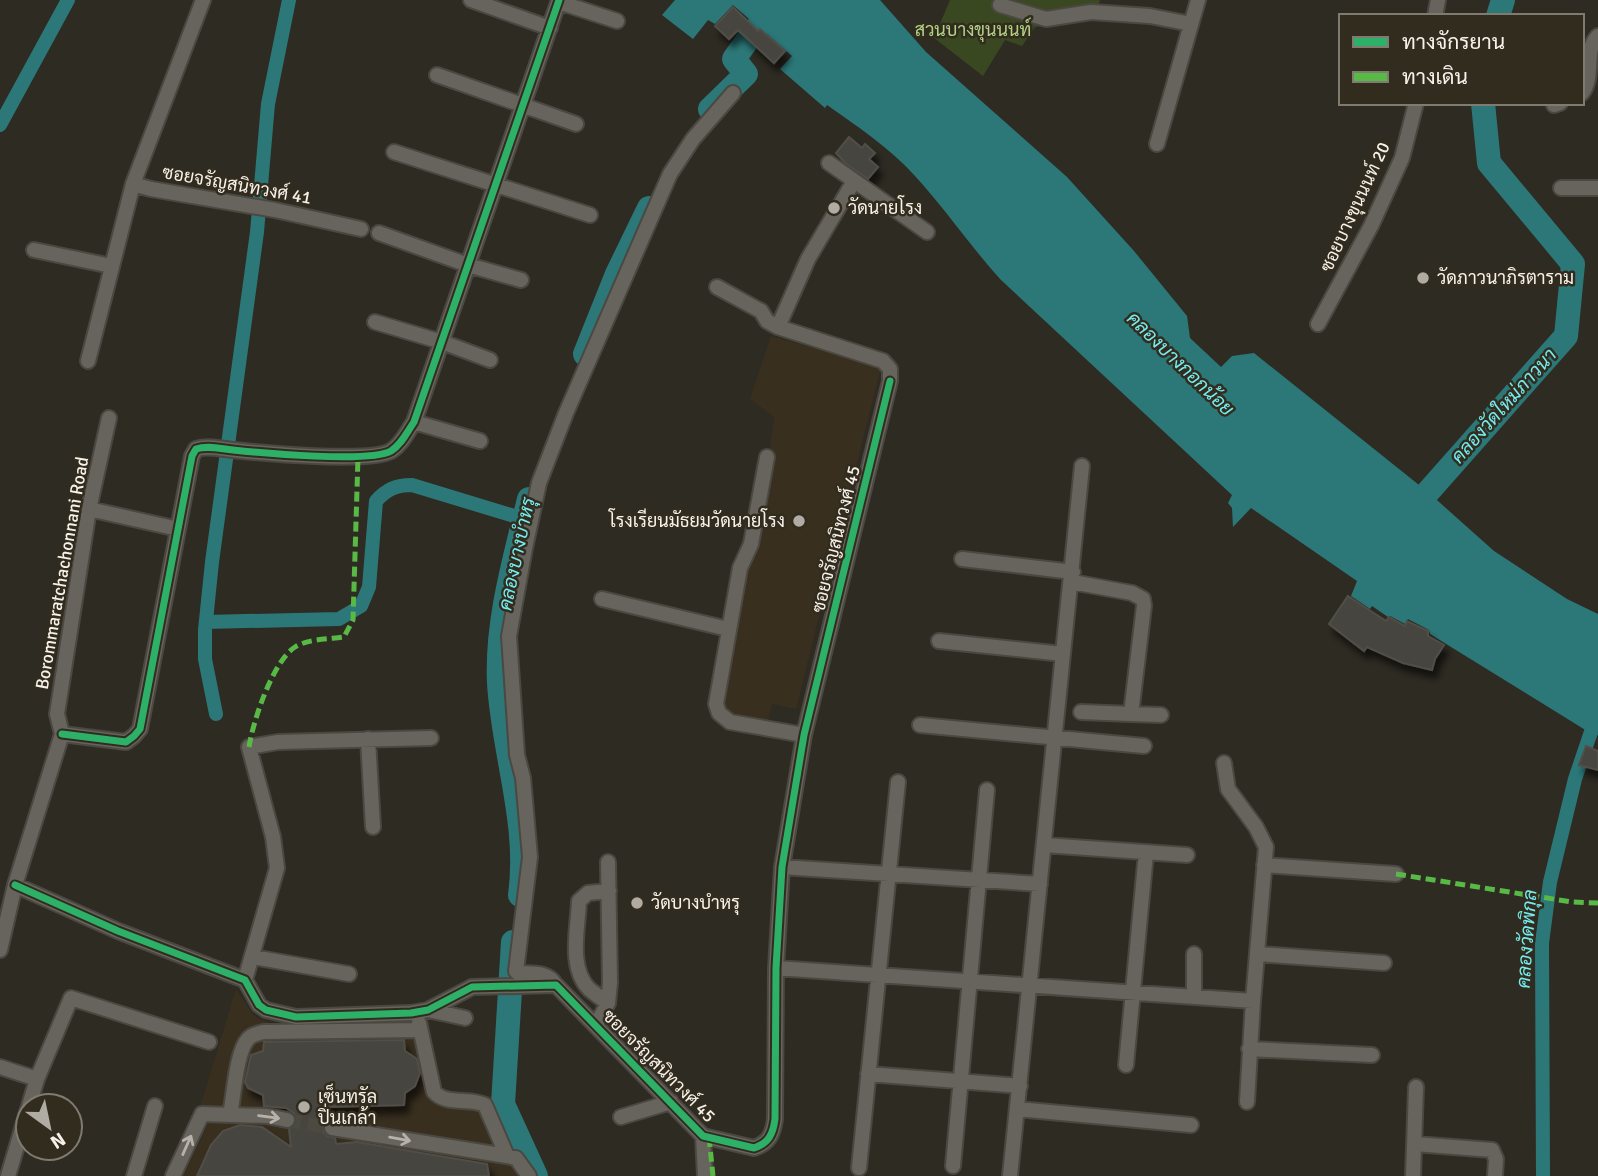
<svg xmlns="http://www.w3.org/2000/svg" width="1598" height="1176" viewBox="0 0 1598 1176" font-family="Signika,Sarabun,sans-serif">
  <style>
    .built { fill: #382f1f }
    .green { fill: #394821 }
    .water { fill: #2c7879 }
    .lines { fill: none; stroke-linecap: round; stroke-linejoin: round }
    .canal { stroke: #2c7879; stroke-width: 14 }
    .river { stroke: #2c7879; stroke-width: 24 }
    .building { fill: #47453f; stroke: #514e47; stroke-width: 2; filter: url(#shadow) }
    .minor-tunnel { stroke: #4c4941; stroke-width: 14; stroke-dasharray: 14 7; stroke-linecap: butt }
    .minor-casing { stroke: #4b4741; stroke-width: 18 }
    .minor { stroke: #67645e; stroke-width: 14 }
    .quiet { stroke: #58b947; stroke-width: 5; stroke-dasharray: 10 5; stroke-linecap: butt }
    .cycleway-casing { stroke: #322c1f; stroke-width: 11 }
    .cycleway { stroke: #2db169; stroke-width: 7 }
    .oneway { stroke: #b6b2aa }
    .poi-dot { fill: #b0aca4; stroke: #322c1f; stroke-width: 2.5 }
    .labels { text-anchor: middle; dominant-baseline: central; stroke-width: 5; stroke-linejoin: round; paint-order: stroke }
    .park-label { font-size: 18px; fill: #b1d285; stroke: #322c1f }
    .street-label { font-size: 18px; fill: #f6f1e9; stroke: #322c1f }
    .poi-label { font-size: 18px; fill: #f6f1e9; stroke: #322c1f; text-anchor: start }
    .water-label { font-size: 19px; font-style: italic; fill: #74edf0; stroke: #322c1f }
  </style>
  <defs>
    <filter id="shadow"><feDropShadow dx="4.5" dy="8" stdDeviation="3.5" flood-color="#0009"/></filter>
  </defs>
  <rect width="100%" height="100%" fill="#2e2b23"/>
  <!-- built -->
  <path class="built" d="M771,336l110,31 -85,342 -24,-5 -5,21 -41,-9 -7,-10 50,-250 5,-39 -24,-18z
    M236,989l18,27 25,11 151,-5 -2,67 65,7 36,80h-345l24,-53 3,-13 -11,-3z"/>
  <!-- green -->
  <path class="green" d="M950,0h150l-6,20 -59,7 -13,19 -17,-6 -22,36 -49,-38z"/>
  <!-- water -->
  <path class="water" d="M675,0h205l46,52 141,125 67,74 53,65 3,22 31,29 11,-11 22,-3 175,140 65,58 73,48 31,15v120l-6,13 -9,-3 4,-13 -157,-97 -1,-4 -21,-11 -3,5 -15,-8 -2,1 -16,-11 -2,3 -19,-13 6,-15 -106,-73 -18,19 -1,-19 -4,-5 4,-8 -231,-215c-30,-33 -55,-70 -86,-104 -24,-27 -58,-50 -88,-71l-2,3 -45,-39 12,-13 -32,-28 -4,4 -11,-7 5,-5 -17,-15 -18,19 -7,-4 -15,19 -31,-24z"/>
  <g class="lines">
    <!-- canal -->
    <path class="canal" d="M0,125l68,-125
      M206,622l133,-3 22,-13 8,-19 7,-86c11,-12 20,-16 36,-16l112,34
      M216,714l-11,-55v-29l7,-68 45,-330 11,-128 21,-104
      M1543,1176l-1,-233 8,-61 25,-103 23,-68"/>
    <!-- river -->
    <path class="river" d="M1498,16l5,-16
      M710,109l36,-35 -12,-15 20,-28 29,-31
      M585,354l32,-80 32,-66
      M1405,518l161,-182 7,-72 -84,-101 -6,-60
      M520,895c10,-71 -17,-142 -21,-212 -3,-62 16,-125 30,-184
      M513,942l-10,162 33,72"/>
  </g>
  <!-- building -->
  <path class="building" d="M733,7l25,24 2,-2 25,22 -11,12 -36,-33 -9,9 -14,-13z
    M849,137l13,11 3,-4 10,9 -6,6 9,8 -10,12 -23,-16 -9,-10z
    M1348,596l38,25 3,-4 16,9 2,-5 21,10v5l16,9 -9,14 -3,11 -29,-7 -36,-16 -3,4 -35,-27z
    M1586,746l12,5v19l-19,-5z
    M404,1040l1,11 12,8 3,14 -5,13 -10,7 -1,12 -76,2 2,12 -6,4 -1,9 4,4 8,2 1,6 21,-2 130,22 2,12h-292l14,-31 12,-14 17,-6 22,2 29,20 -2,-18 7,-6 -2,-10 -8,-5 -22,-2 -1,-11 -15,-7 -3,-6 6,-27 12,-4 1,-9z"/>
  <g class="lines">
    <!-- minor-tunnel -->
    <path class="minor-tunnel" d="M287,1120l45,8"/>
    <defs>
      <path id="minor" d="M203,0l-70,184 18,5 124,21 86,19
        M471,0l79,28
        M559,2l58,19
        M1000,5l46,14 45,-7 59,4 41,8
        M1435,16l3,-16
        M437,75l139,49
        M1582,93c13,-17 1,-42 16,-57
        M1554,105l6,-2
        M1157,144l41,-144
        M394,152l196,63
        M829,163l98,69
        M1561,188h37
        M379,233l89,32 53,15
        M34,250l77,16
        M717,287l44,24 6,10 11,6
        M375,322l67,20 48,18
        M1318,324l53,-98 31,-68 14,-55
        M88,361l45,-177
        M414,422l66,19
        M767,457l-16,87 -11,24 -24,136 3,9 11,9 74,13
        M89,509l89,20
        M962,559l111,13
        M1072,582l60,11 11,6 1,7 -13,108 -50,-2
        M602,599l126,30
        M939,641l124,13
        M1131,714l30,1
        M920,725l224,21
        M62,734l64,8 8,-6 6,-7 52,-273 4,-7c12,-4 25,0 37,1 29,3 137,13 158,1 11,-7 16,-19 23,-29l145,-422
        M62,734l-5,-20 32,-205 20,-91
        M368,739l5,88
        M1224,763l4,26 28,38 10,20 -13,154 -6,101
        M1044,845l143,10
        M1264,865l132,9
        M782,867l258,17
        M15,885l103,46 127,49 14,25 7,5 30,7 115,-4 17,-3 44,-23 84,-2 147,151 51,12c15,-5 19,-14 21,-29l1,-151 6,-101 22,-132 86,-354v-12l-7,-8 -105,-34 30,-68 46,-78
        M0,950l15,-65 47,-151
        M1194,954v42
        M1258,954l126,9
        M253,957l96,17
        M776,968l477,33
        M245,980l32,-112 -4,-31 -24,-90 29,-5 153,-4
        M555,984c-8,-13 -24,-10 -37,-11l-2,-2 14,-114 -7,-79 -6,-23 -8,-119 16,-88 14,-65 27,-70 104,-239 23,-35 40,-46
        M608,1003c-6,-4 -13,-9 -19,-14 -21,-22 -11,-60 -10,-88l9,-8 21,-2
        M428,1010l37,8
        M419,1023l15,69c13,14 36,5 51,13l22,51
        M596,1025l12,-22 2,-20 -2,-121
        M1249,1049l123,6
        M1126,1065l20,-212
        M0,1067l37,12
        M868,1074l152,12
        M29,1106l8,-27 34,-81 138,44
        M1017,1109l174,16
        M230,1115c4,-19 6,-63 18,-76 4,-5 9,-5 15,-7l157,-2
        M621,1117l50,-15
        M332,1128l175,28 9,2 13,18
        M703,1136l2,40
        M1415,1144l77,6 4,9 -1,17
        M953,1166l34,-376
        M859,1168l39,-386
        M8,1176l20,-67
        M134,1176l21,-70
        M173,1176l29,-62 65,2 20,4
        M1010,1176l72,-710
        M1413,1176l3,-89"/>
    </defs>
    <!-- minor casing -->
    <use href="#minor" class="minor-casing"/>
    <!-- minor -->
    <use href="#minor" class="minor"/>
    <!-- quiet -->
    <path class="quiet" d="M249,747c4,-26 24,-86 46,-100 12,-8 35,-8 49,-10l9,-17 5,-163
      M1396,874l176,28 26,1
      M709,1137l4,39"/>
    <defs>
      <path id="cycleway" d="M62,734l64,8 8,-6 6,-7 52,-273 4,-7c12,-4 25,0 37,1 29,3 137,13 158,1 11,-7 16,-19 23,-29l145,-422
        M15,885l103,46 127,49 14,25 7,5 30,7 115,-4 17,-3 44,-23 84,-2 147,151 51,12c15,-5 19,-14 21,-29l1,-151 6,-101 22,-132 86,-354"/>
    </defs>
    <!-- cycleway casing -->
    <use href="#cycleway" class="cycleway-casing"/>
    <!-- cycleway -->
    <use href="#cycleway" class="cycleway"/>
  </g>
  <!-- one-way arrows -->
  <defs><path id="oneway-shaft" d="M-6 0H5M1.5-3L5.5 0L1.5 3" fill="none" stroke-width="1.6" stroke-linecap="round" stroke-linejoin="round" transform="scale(1.75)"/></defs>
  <g class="oneway">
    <use href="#oneway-shaft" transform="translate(269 1117) rotate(7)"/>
    <use href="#oneway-shaft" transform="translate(400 1139) rotate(10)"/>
    <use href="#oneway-shaft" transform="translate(187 1145) rotate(-66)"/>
  </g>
  <!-- markers -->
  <g class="poi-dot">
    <circle cx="834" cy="208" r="7"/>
    <circle cx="1423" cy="278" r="7"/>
    <circle cx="799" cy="521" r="7"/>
    <circle cx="637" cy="903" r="7"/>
    <circle cx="304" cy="1107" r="7"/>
  </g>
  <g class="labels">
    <!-- park labels -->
    <g class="park-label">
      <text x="973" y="30">สวนบางขุนนนท์</text>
    </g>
    <!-- street labels -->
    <g class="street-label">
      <text transform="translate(237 185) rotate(10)">ซอยจรัญสนิทวงศ์ 41</text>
      <text transform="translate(1355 207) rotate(-65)">ซอยบางขุนนนท์ 20</text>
      <text transform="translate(836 539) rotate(-76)">ซอยจรัญสนิทวงศ์ 45</text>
      <text transform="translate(62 573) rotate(-80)">Borommaratchachonnani Road</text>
      <text transform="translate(659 1066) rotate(45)">ซอยจรัญสนิทวงศ์ 45</text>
    </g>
    <!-- poi labels -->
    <g class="poi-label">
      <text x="848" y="208">วัดนายโรง</text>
      <text x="1437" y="278">วัดภาวนาภิรตาราม</text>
      <text x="785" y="521" text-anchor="end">โรงเรียนมัธยมวัดนายโรง</text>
      <text x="651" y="903">วัดบางบำหรุ</text>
      <text x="318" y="1097">เซ็นทรัล<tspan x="318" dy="21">ปิ่นเกล้า</tspan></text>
    </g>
    <!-- water labels -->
    <g class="water-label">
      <text transform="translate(1180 364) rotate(44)">คลองบางกอกน้อย</text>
      <text transform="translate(1504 406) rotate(-48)">คลองวัดใหม่ภาวนา</text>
      <text transform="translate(517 554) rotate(-78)">คลองบางบำหรุ</text>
      <text transform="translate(1527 939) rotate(-86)">คลองวัดพิกุล</text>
    </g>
  </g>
  <!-- legend -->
  <rect x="1339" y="14" width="245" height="91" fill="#322c1f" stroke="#807b70" stroke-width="2"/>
  <rect x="1353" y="37" width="35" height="10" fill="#2db169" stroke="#807b70" stroke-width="2"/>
  <text x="1402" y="49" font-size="21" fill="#f6f1e9">ทางจักรยาน</text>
  <rect x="1353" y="72" width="35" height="10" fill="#58b947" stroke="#807b70" stroke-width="2"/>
  <text x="1402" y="84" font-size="21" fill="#f6f1e9">ทางเดิน</text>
  <!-- north arrow -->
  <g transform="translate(49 1127) rotate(147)"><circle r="33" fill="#322c1f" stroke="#807b70" stroke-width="2"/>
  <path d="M0-5L12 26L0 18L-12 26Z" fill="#b0aca4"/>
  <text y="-10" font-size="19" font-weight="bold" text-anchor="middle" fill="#f6f1e9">N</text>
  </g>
</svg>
